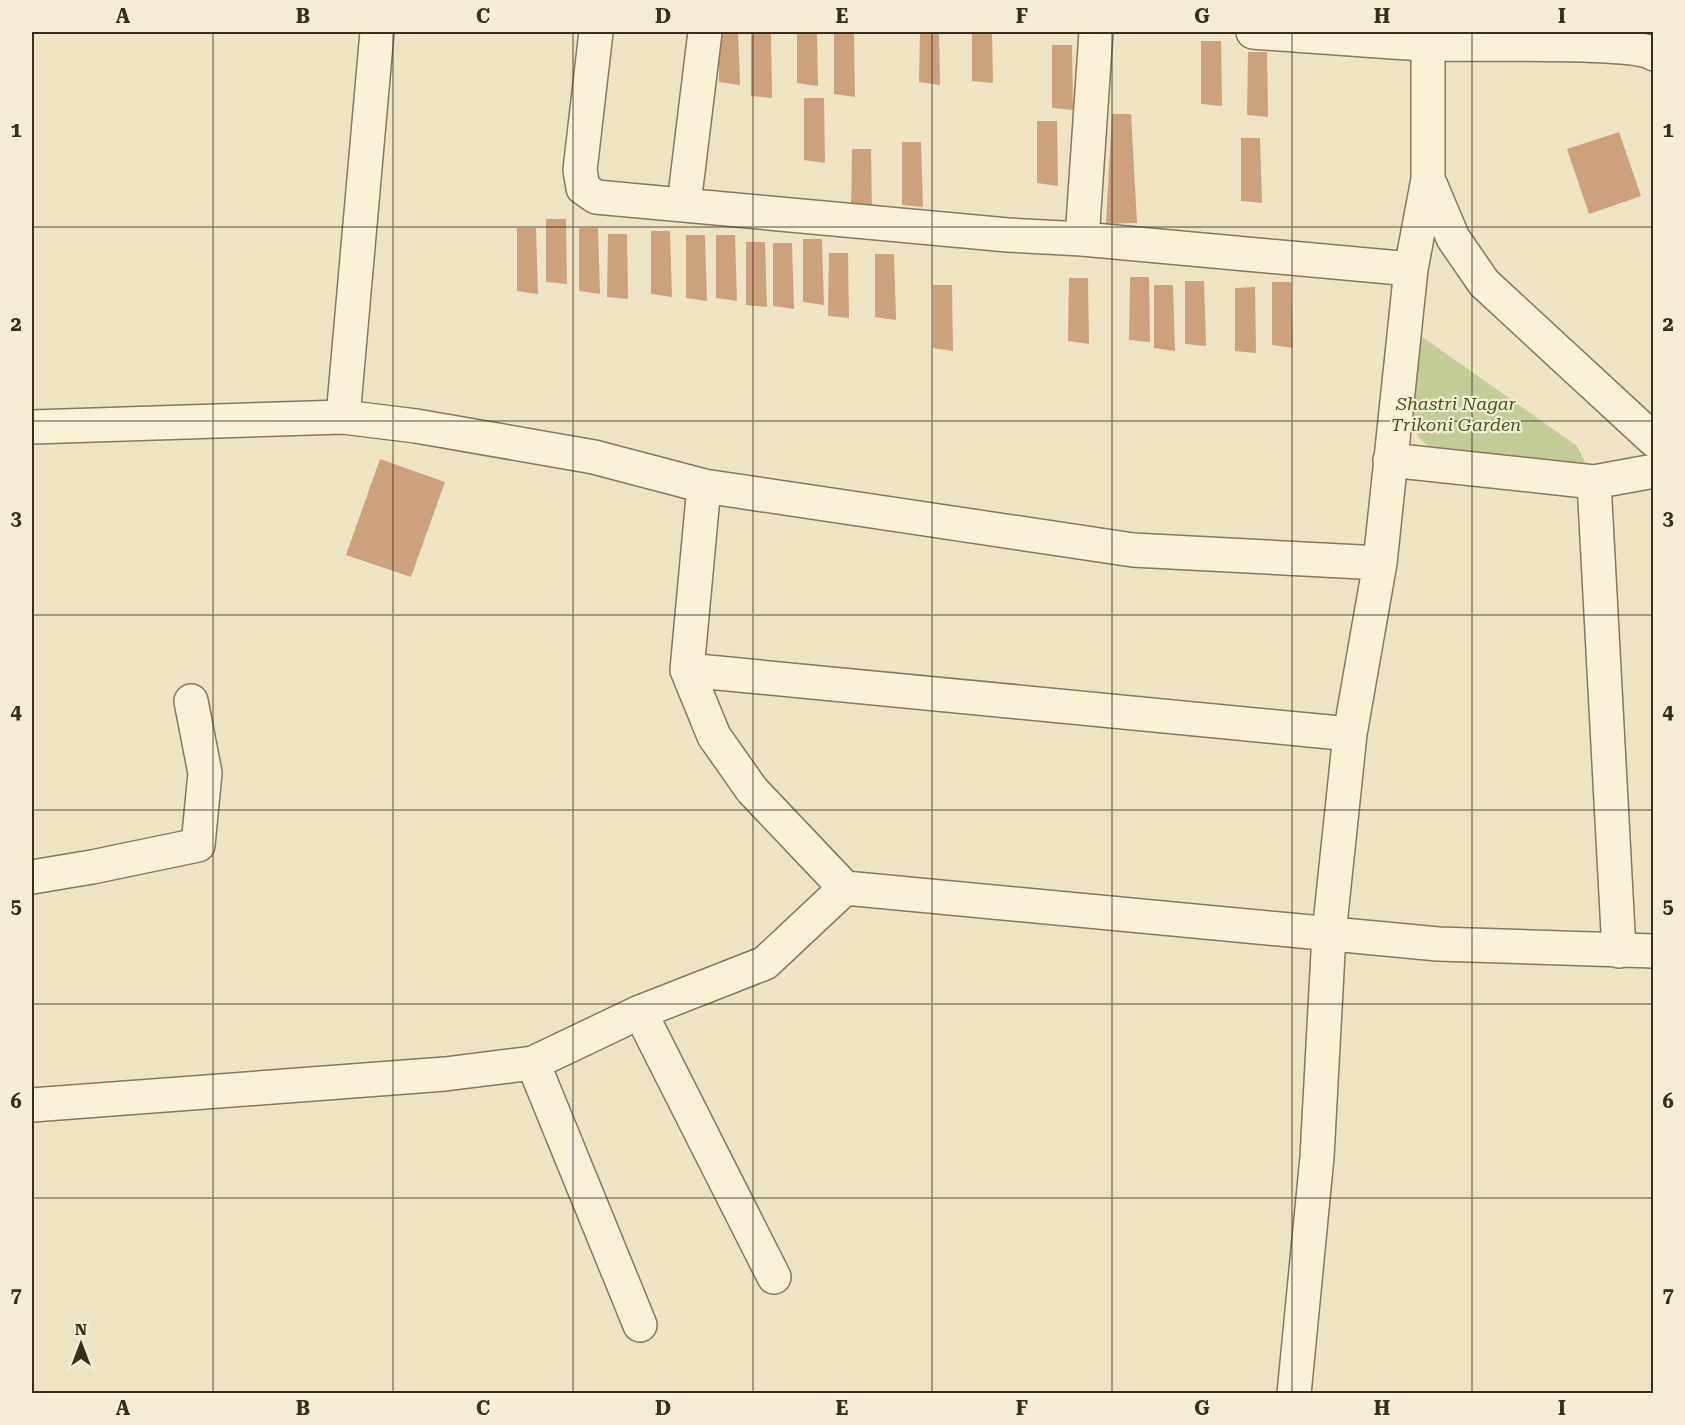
<svg xmlns="http://www.w3.org/2000/svg" width="1685" height="1425" viewBox="0 0 1685 1425" font-family="'Roboto Serif',serif">
  <style>
    .green { fill: #c4cd98 }
    .building { fill: #cda17b }
    .lines { fill: none; stroke-linecap: round; stroke-linejoin: round }
    .minor-casing { stroke: #89765b; stroke-width: 36 }
    .minor { stroke: #f9f1d8; stroke-width: 33 }
    .grid { fill: none; stroke: #392d1f; stroke-width: 1.5; stroke-opacity: 0.55 }
    .labels { text-anchor: middle; dominant-baseline: central; stroke-width: 4.5; stroke-linejoin: round; paint-order: stroke }
    .park-label { font-size: 18px; font-style: italic; fill: #475625; stroke: #f6eed4 }
    .neatline { fill: none; stroke: #392d1f; stroke-width: 2 }
    .grid-label { font-size: 20px; text-anchor: middle; font-weight: bold; fill: #392d1f }
  </style>
  <rect width="100%" height="100%" fill="#eee4c5"/>
  <!-- green -->
  <path class="green" d="M1421,336l156,110 8,16 -18,5 -128,-14c-9,-5 -19,-12 -24,-22 -6,-12 -2,-74 -1,-90z"/>
  <!-- building -->
  <path class="building" d="M719,32h19l2,53 -21,-3z
    M797,32h20l1,54 -21,-3z
    M834,32h20l1,65 -21,-3z
    M920,32h19l1,53 -21,-3z
    M972,32h20l1,51 -21,-2z
    M751,33h20l1,65 -21,-2z
    M1201,41h20l1,65 -21,-2z
    M1052,45h20l1,65 -21,-2z
    M1248,52h19l1,65 -21,-2z
    M804,98h20l1,65 -21,-3z
    M1112,114h19l6,109 -31,1z
    M1037,121h20l1,65 -21,-3z
    M1619,132l22,64 -52,18 -22,-65z
    M1241,138h19l2,65 -21,-2z
    M902,142h19l2,65 -21,-2z
    M852,149h19l1,65 -21,-2z
    M546,219h20l1,65 -21,-2z
    M517,228h19l2,66 -21,-3z
    M579,228h19l2,66 -21,-3z
    M651,231h19l2,66 -21,-3z
    M608,234h19l1,65 -21,-2z
    M686,235h19l2,66 -21,-3z
    M716,235h19l2,66 -21,-3z
    M803,239h19l2,66 -21,-3z
    M746,242h19l2,65 -21,-2z
    M773,243h19l2,66 -21,-3z
    M829,253h19l1,65 -21,-2z
    M875,254h19l2,66 -21,-3z
    M1130,277h19l1,65 -21,-2z
    M1069,278h19l1,66 -21,-3z
    M1185,281h19l2,65 -21,-2z
    M1272,282h19l2,66 -21,-3z
    M933,285h19l1,66 -20,-3z
    M1154,285h19l2,66 -21,-3z
    M1255,287l1,66 -21,-2v-63z
    M380,459l65,23 -34,95 -65,-22z"/>
  <g class="lines">
    <defs>
      <path id="minor" d="M596,32l-16,138 3,18 13,9 412,38 74,4 329,30
        M1253,32c58,4 115,9 173,12 40,2 204,-5 228,10
        M1428,32v147l25,59 31,45 170,157
        M684,204l21,-172
        M1082,239l14,-207
        M343,417l34,-385
        M32,427l311,-10 73,9 178,31 110,29 429,64 247,13
        M1390,460l204,22 60,-11
        M1594,482l25,469
        M687,670l663,64
        M32,877l60,-10 106,-22 7,-72 -14,-72
        M845,888l593,56 216,7
        M640,1012l134,265
        M533,1063l107,262
        M32,1105l413,-31 88,-11 107,-51 125,-49 80,-75 -93,-98 -38,-54 -27,-66 17,-184
        M1294,1394l23,-237 12,-223 21,-200 30,-171 31,-294 17,-90"/>
    </defs>
    <!-- minor casing -->
    <use href="#minor" class="minor-casing"/>
    <!-- minor -->
    <use href="#minor" class="minor"/>
  </g>
  <!-- grid -->
  <path class="grid" d="M213,32v1362M393,32v1362M573,32v1362M753,32v1362M932,32v1362M1112,32v1362M1292,32v1362M1472,32v1362M32,227h1622M32,421h1622M32,615h1622M32,810h1622M32,1004h1622M32,1198h1622"/>
  <g class="labels">
    <!-- park labels -->
    <g class="park-label">
      <text x="1456" y="403">Shastri Nagar<tspan x="1456" dy="21">Trikoni Garden</tspan></text>
    </g>
  </g>
  <!-- border -->
  <rect width="1685" height="1425" fill="none" stroke="#f6eed4" stroke-width="66"/>
  <!-- north arrow -->
  <g transform="translate(81 1344)" stroke="#f6eed4" stroke-width="4.5" paint-order="stroke">
  <path d="M0-4.5L10 22L0 15L-10 22Z" fill="#392d1f"/>
  <text y="-9" font-size="16" font-weight="bold" text-anchor="middle" fill="#392d1f">N</text>
  </g>
  <rect x="33" y="33" width="1619" height="1359" class="neatline"/>
  <g class="grid-label">
    <text x="123" y="23">A</text>
    <text x="303" y="23">B</text>
    <text x="483" y="23">C</text>
    <text x="663" y="23">D</text>
    <text x="842" y="23">E</text>
    <text x="1022" y="23">F</text>
    <text x="1202" y="23">G</text>
    <text x="1382" y="23">H</text>
    <text x="1562" y="23">I</text>
    <text x="16" y="137">1</text>
    <text x="1668" y="137">1</text>
    <text x="16" y="331">2</text>
    <text x="1668" y="331">2</text>
    <text x="16" y="525">3</text>
    <text x="1668" y="525">3</text>
    <text x="16" y="719">4</text>
    <text x="1668" y="719">4</text>
    <text x="16" y="913">5</text>
    <text x="1668" y="913">5</text>
    <text x="16" y="1108">6</text>
    <text x="1668" y="1108">6</text>
    <text x="16" y="1302">7</text>
    <text x="1668" y="1302">7</text>
    <text x="123" y="1415">A</text>
    <text x="303" y="1415">B</text>
    <text x="483" y="1415">C</text>
    <text x="663" y="1415">D</text>
    <text x="842" y="1415">E</text>
    <text x="1022" y="1415">F</text>
    <text x="1202" y="1415">G</text>
    <text x="1382" y="1415">H</text>
    <text x="1562" y="1415">I</text>
  </g>
</svg>
